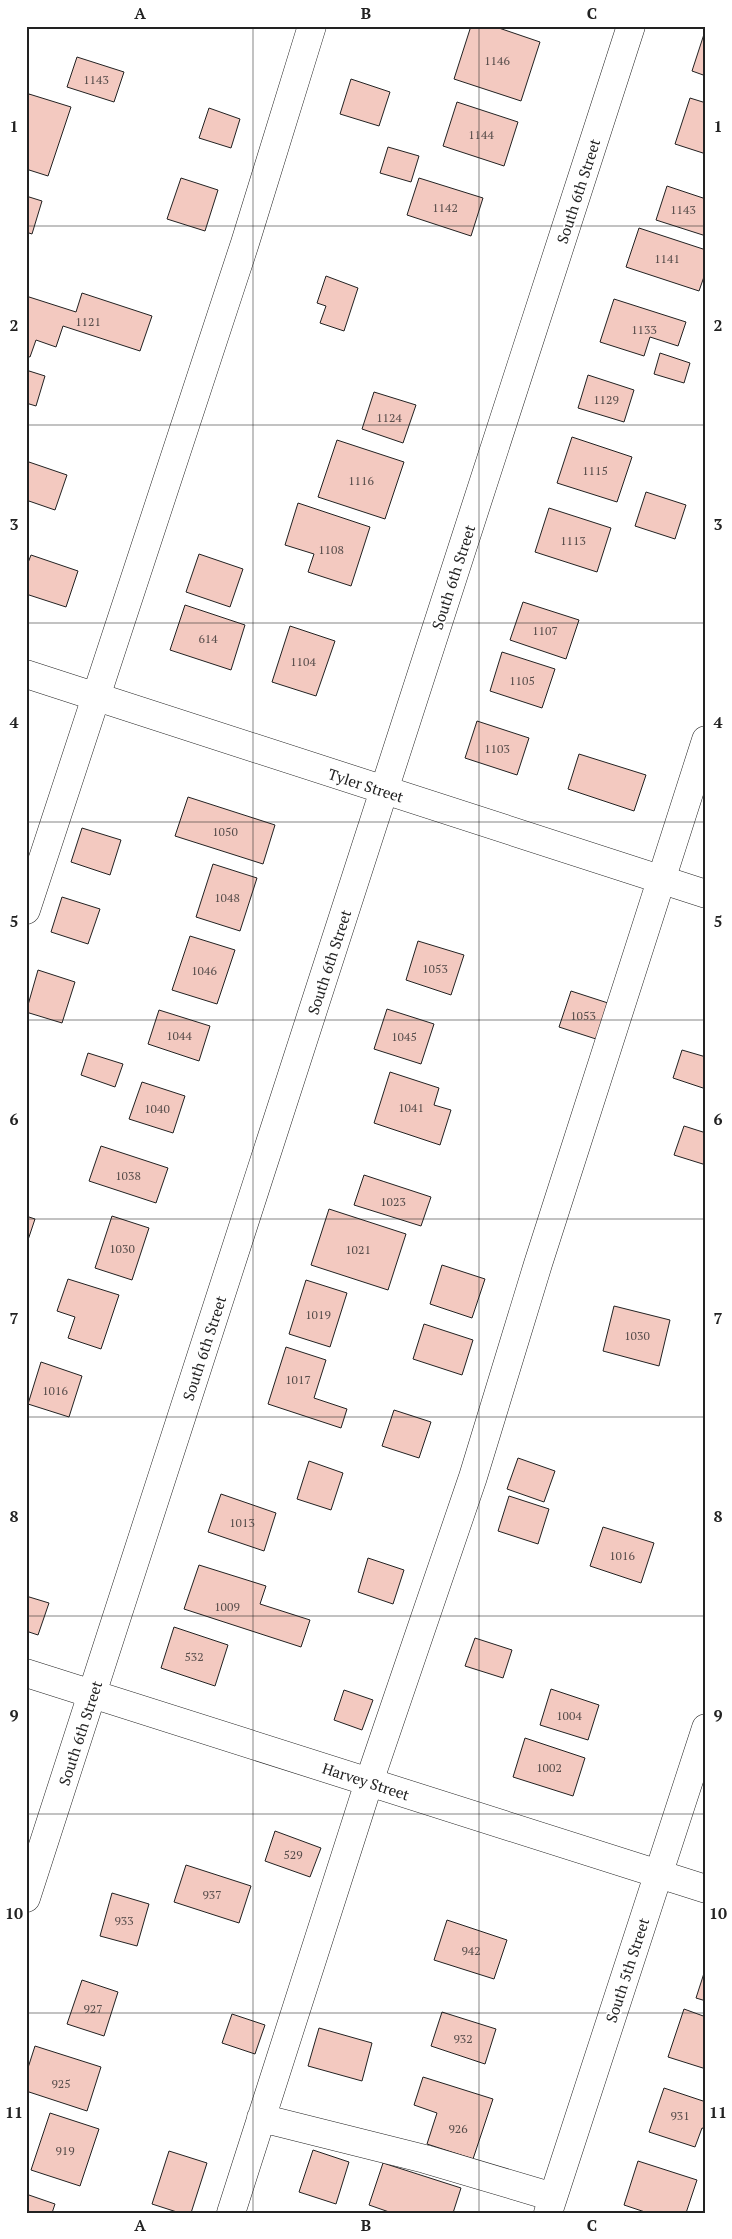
<svg xmlns="http://www.w3.org/2000/svg" width="732" height="2239" viewBox="0 0 732 2239" font-family="'PT Serif',serif">
  <style>
    .building { fill: #f3c9c0; stroke: #222 }
    .lines { fill: none; stroke-linecap: round; stroke-linejoin: round }
    .minor-casing { stroke: #222; stroke-width: 29 }
    .minor { stroke: #fff; stroke-width: 28 }
    .grid { fill: none; stroke: #222; stroke-width: 1; stroke-opacity: 0.55 }
    .labels { text-anchor: middle; dominant-baseline: central; stroke-width: 4; stroke-linejoin: round; paint-order: stroke }
    .number-label { font-size: 12px; fill: #564c4a }
    .street-label { font-size: 15px; fill: #222; stroke: #fff }
    .neatline { fill: none; stroke: #222; stroke-width: 2 }
    .grid-label { font-size: 16px; text-anchor: middle; font-weight: bold; fill: #222 }
  </style>
  <rect width="100%" height="100%" fill="#fff"/>
  <!-- building -->
  <path class="building" d="M471,26h22l47,16 -19,59 -67,-22z
    M706,28v48l-14,-5z
    M77,57l47,15 -10,30 -47,-15z
    M351,79l39,13 -11,34 -39,-12z
    M29,94l42,13 -23,69 -22,-7v-67z
    M690,98l16,5v51l-31,-10z
    M457,102l61,20 -14,44 -61,-20z
    M209,108l31,11 -9,29 -32,-10z
    M388,147l31,9 -8,26 -31,-9z
    M181,178l37,12 -13,41 -38,-12z
    M419,178l64,20 -12,38 -64,-21z
    M667,186l39,13v37l-50,-16z
    M26,196l16,5 -10,33 -6,-2z
    M639,228l67,22v21l-7,20 -73,-24z
    M326,276l32,12 -14,43 -24,-8 6,-17 -9,-3z
    M82,293l70,23 -12,35 -77,-25 -7,21 -20,-7 -6,17 -4,-1v-60l50,16z
    M614,299l72,23 -8,24 -28,-9 -6,19 -44,-14z
    M660,353l30,10 -6,20 -30,-9z
    M26,370l19,6 -9,30 -10,-3z
    M588,375l46,15 -10,32 -46,-14z
    M374,392l42,13 -13,38 -41,-14z
    M572,437l60,20 -15,45 -60,-19z
    M337,440l67,22 -19,57 -67,-22z
    M26,461l41,14 -12,35 -29,-10z
    M646,492l40,13 -11,34 -40,-13z
    M298,503l72,24 -19,59 -43,-14 6,-18 -29,-9z
    M549,508l62,20 -14,44 -62,-20z
    M199,554l44,15 -13,38 -44,-15z
    M31,555l47,16 -12,36 -40,-13v-26z
    M523,602l56,18 -13,39 -56,-19z
    M185,605l60,20 -14,45 -61,-20z
    M290,626l45,15 -19,55 -44,-14z
    M502,652l53,17 -13,39 -52,-17z
    M477,721l52,17 -12,37 -52,-17z
    M579,754l67,21 -12,36 -66,-22z
    M188,797l87,28 -12,39 -88,-28z
    M82,828l39,12 -11,35 -39,-13z
    M213,864l44,14 -17,53 -44,-14z
    M62,897l38,12 -12,35 -37,-12z
    M190,936l45,14 -18,54 -45,-14z
    M418,941l46,14 -13,40 -45,-15z
    M38,970l37,12 -13,41 -36,-11z
    M571,991l37,12 -12,36 -37,-12z
    M387,1009l47,15 -13,40 -47,-15z
    M159,1010l51,16 -11,35 -51,-17z
    M682,1050l24,7v32l-33,-11z
    M88,1053l35,11 -8,23 -34,-12z
    M390,1072l49,16 -5,17 17,5 -11,35 -66,-22z
    M142,1082l43,14 -12,37 -44,-14z
    M684,1126l22,7v32l-32,-10z
    M101,1146l67,22 -12,35 -67,-22z
    M364,1175l67,22 -10,29 -67,-21z
    M329,1209l77,25 -18,56 -77,-25z
    M26,1216l9,3 -9,27z
    M112,1216l37,12 -17,52 -37,-12z
    M442,1265l43,14 -13,39 -42,-14z
    M68,1279l51,16 -18,54 -33,-11 7,-21 -18,-6z
    M306,1280l41,13 -17,54 -41,-13z
    M614,1306l56,14 -11,46 -56,-15z
    M424,1324l49,16 -11,35 -49,-16z
    M286,1347l40,13 -12,38 33,11 -6,19 -73,-24z
    M41,1362l41,14 -13,41 -41,-13z
    M394,1410l37,12 -12,36 -37,-12z
    M518,1458l37,13 -11,31 -37,-13z
    M309,1461l34,12 -12,37 -34,-11z
    M221,1494l55,19 -12,38 -56,-19z
    M509,1496l40,13 -11,35 -40,-13z
    M603,1527l51,16 -13,40 -51,-17z
    M368,1558l36,12 -11,34 -35,-12z
    M199,1565l67,21 -6,18 50,16 -9,27 -117,-38z
    M26,1596l23,7 -11,32 -12,-4z
    M174,1627l54,18 -13,41 -54,-18z
    M475,1638l37,12 -9,28 -38,-12z
    M551,1689l48,16 -11,35 -48,-15z
    M344,1690l29,10 -11,30 -28,-10z
    M525,1738l60,20 -12,38 -60,-19z
    M275,1831l46,17 -11,29 -45,-16z
    M186,1865l65,21 -12,37 -65,-21z
    M112,1893l37,11 -12,42 -37,-10z
    M447,1920l60,20 -13,39 -60,-19z
    M706,1967v34l-10,-3z
    M82,1980l36,12 -14,44 -37,-12z
    M684,2009l22,8v52l-38,-12z
    M442,2012l54,17 -11,35 -54,-18z
    M232,2014l33,11 -10,29 -33,-11z
    M319,2028l53,15 -10,38 -54,-15z
    M35,2046l66,21 -14,44 -61,-20v-17z
    M423,2077l70,22 -20,60 -46,-15 10,-31 -23,-8z
    M664,2088l42,14v27l-4,-1 -7,19 -46,-15z
    M50,2113l49,16 -19,57 -49,-16z
    M313,2150l36,12 -13,42 -37,-12z
    M169,2151l38,12 -16,50h-11l-28,-9z
    M638,2161l59,19 -11,33h-38l-24,-8z
    M383,2163l78,25 -8,25h-61l-23,-8z
    M26,2194l29,10 -3,9h-26z"/>
  <g class="lines">
    <defs>
      <path id="minor" d="M26,674l680,220
        M26,910l219,-667 67,-217
        M26,1673l680,216
        M26,1898l605,-1872
        M261,2118l164,41 128,38
        M231,2213l138,-431 104,-305 65,-213 168,-524
        M548,2213l158,-485"/>
    </defs>
    <!-- minor casing -->
    <use href="#minor" class="minor-casing"/>
    <!-- minor -->
    <use href="#minor" class="minor"/>
  </g>
  <!-- grid -->
  <path class="grid" d="M253,26v2187M479,26v2187M26,226h680M26,425h680M26,623h680M26,822h680M26,1020h680M26,1219h680M26,1417h680M26,1616h680M26,1814h680M26,2013h680"/>
  <g class="labels">
    <!-- number labels -->
    <g class="number-label">
      <text x="497" y="60">1146</text>
      <text x="96" y="79">1143</text>
      <text x="481" y="134">1144</text>
      <text x="445" y="207">1142</text>
      <text x="683" y="209">1143</text>
      <text x="667" y="258">1141</text>
      <text x="88" y="321">1121</text>
      <text x="644" y="329">1133</text>
      <text x="606" y="399">1129</text>
      <text x="389" y="417">1124</text>
      <text x="595" y="470">1115</text>
      <text x="361" y="480">1116</text>
      <text x="573" y="540">1113</text>
      <text x="331" y="549">1108</text>
      <text x="545" y="630">1107</text>
      <text x="208" y="638">614</text>
      <text x="303" y="661">1104</text>
      <text x="522" y="680">1105</text>
      <text x="497" y="748">1103</text>
      <text x="225" y="831">1050</text>
      <text x="227" y="897">1048</text>
      <text x="435" y="968">1053</text>
      <text x="204" y="970">1046</text>
      <text x="583" y="1015">1053</text>
      <text x="179" y="1035">1044</text>
      <text x="404" y="1036">1045</text>
      <text x="411" y="1107">1041</text>
      <text x="157" y="1108">1040</text>
      <text x="128" y="1175">1038</text>
      <text x="393" y="1201">1023</text>
      <text x="122" y="1248">1030</text>
      <text x="358" y="1249">1021</text>
      <text x="318" y="1314">1019</text>
      <text x="637" y="1335">1030</text>
      <text x="298" y="1379">1017</text>
      <text x="55" y="1390">1016</text>
      <text x="242" y="1522">1013</text>
      <text x="622" y="1555">1016</text>
      <text x="227" y="1606">1009</text>
      <text x="194" y="1656">532</text>
      <text x="569" y="1715">1004</text>
      <text x="549" y="1767">1002</text>
      <text x="293" y="1854">529</text>
      <text x="212" y="1894">937</text>
      <text x="124" y="1920">933</text>
      <text x="471" y="1950">942</text>
      <text x="93" y="2008">927</text>
      <text x="463" y="2038">932</text>
      <text x="61" y="2083">925</text>
      <text x="680" y="2115">931</text>
      <text x="458" y="2128">926</text>
      <text x="65" y="2150">919</text>
    </g>
    <!-- street labels -->
    <g class="street-label">
      <text transform="translate(578 191) rotate(-72)">South 6th Street</text>
      <text transform="translate(453 577) rotate(-72)">South 6th Street</text>
      <text transform="translate(366 785) rotate(18)">Tyler Street</text>
      <text transform="translate(329 962) rotate(-72)">South 6th Street</text>
      <text transform="translate(204 1348) rotate(-72)">South 6th Street</text>
      <text transform="translate(80 1733) rotate(-72)">South 6th Street</text>
      <text transform="translate(366 1781) rotate(18)">Harvey Street</text>
      <text transform="translate(627 1970) rotate(-72)">South 5th Street</text>
    </g>
  </g>
  <!-- border -->
  <rect width="732" height="2239" fill="none" stroke="#ffffff" stroke-width="55"/>
  <rect x="28" y="28" width="676" height="2184" class="neatline"/>
  <g class="grid-label">
    <text x="140" y="19">A</text>
    <text x="366" y="19">B</text>
    <text x="592" y="19">C</text>
    <text x="14" y="132">1</text>
    <text x="718" y="132">1</text>
    <text x="14" y="331">2</text>
    <text x="718" y="331">2</text>
    <text x="14" y="530">3</text>
    <text x="718" y="530">3</text>
    <text x="14" y="728">4</text>
    <text x="718" y="728">4</text>
    <text x="14" y="927">5</text>
    <text x="718" y="927">5</text>
    <text x="14" y="1125">6</text>
    <text x="718" y="1125">6</text>
    <text x="14" y="1324">7</text>
    <text x="718" y="1324">7</text>
    <text x="14" y="1522">8</text>
    <text x="718" y="1522">8</text>
    <text x="14" y="1721">9</text>
    <text x="718" y="1721">9</text>
    <text x="14" y="1919">10</text>
    <text x="718" y="1919">10</text>
    <text x="14" y="2118">11</text>
    <text x="718" y="2118">11</text>
    <text x="140" y="2231">A</text>
    <text x="366" y="2231">B</text>
    <text x="592" y="2231">C</text>
  </g>
</svg>
